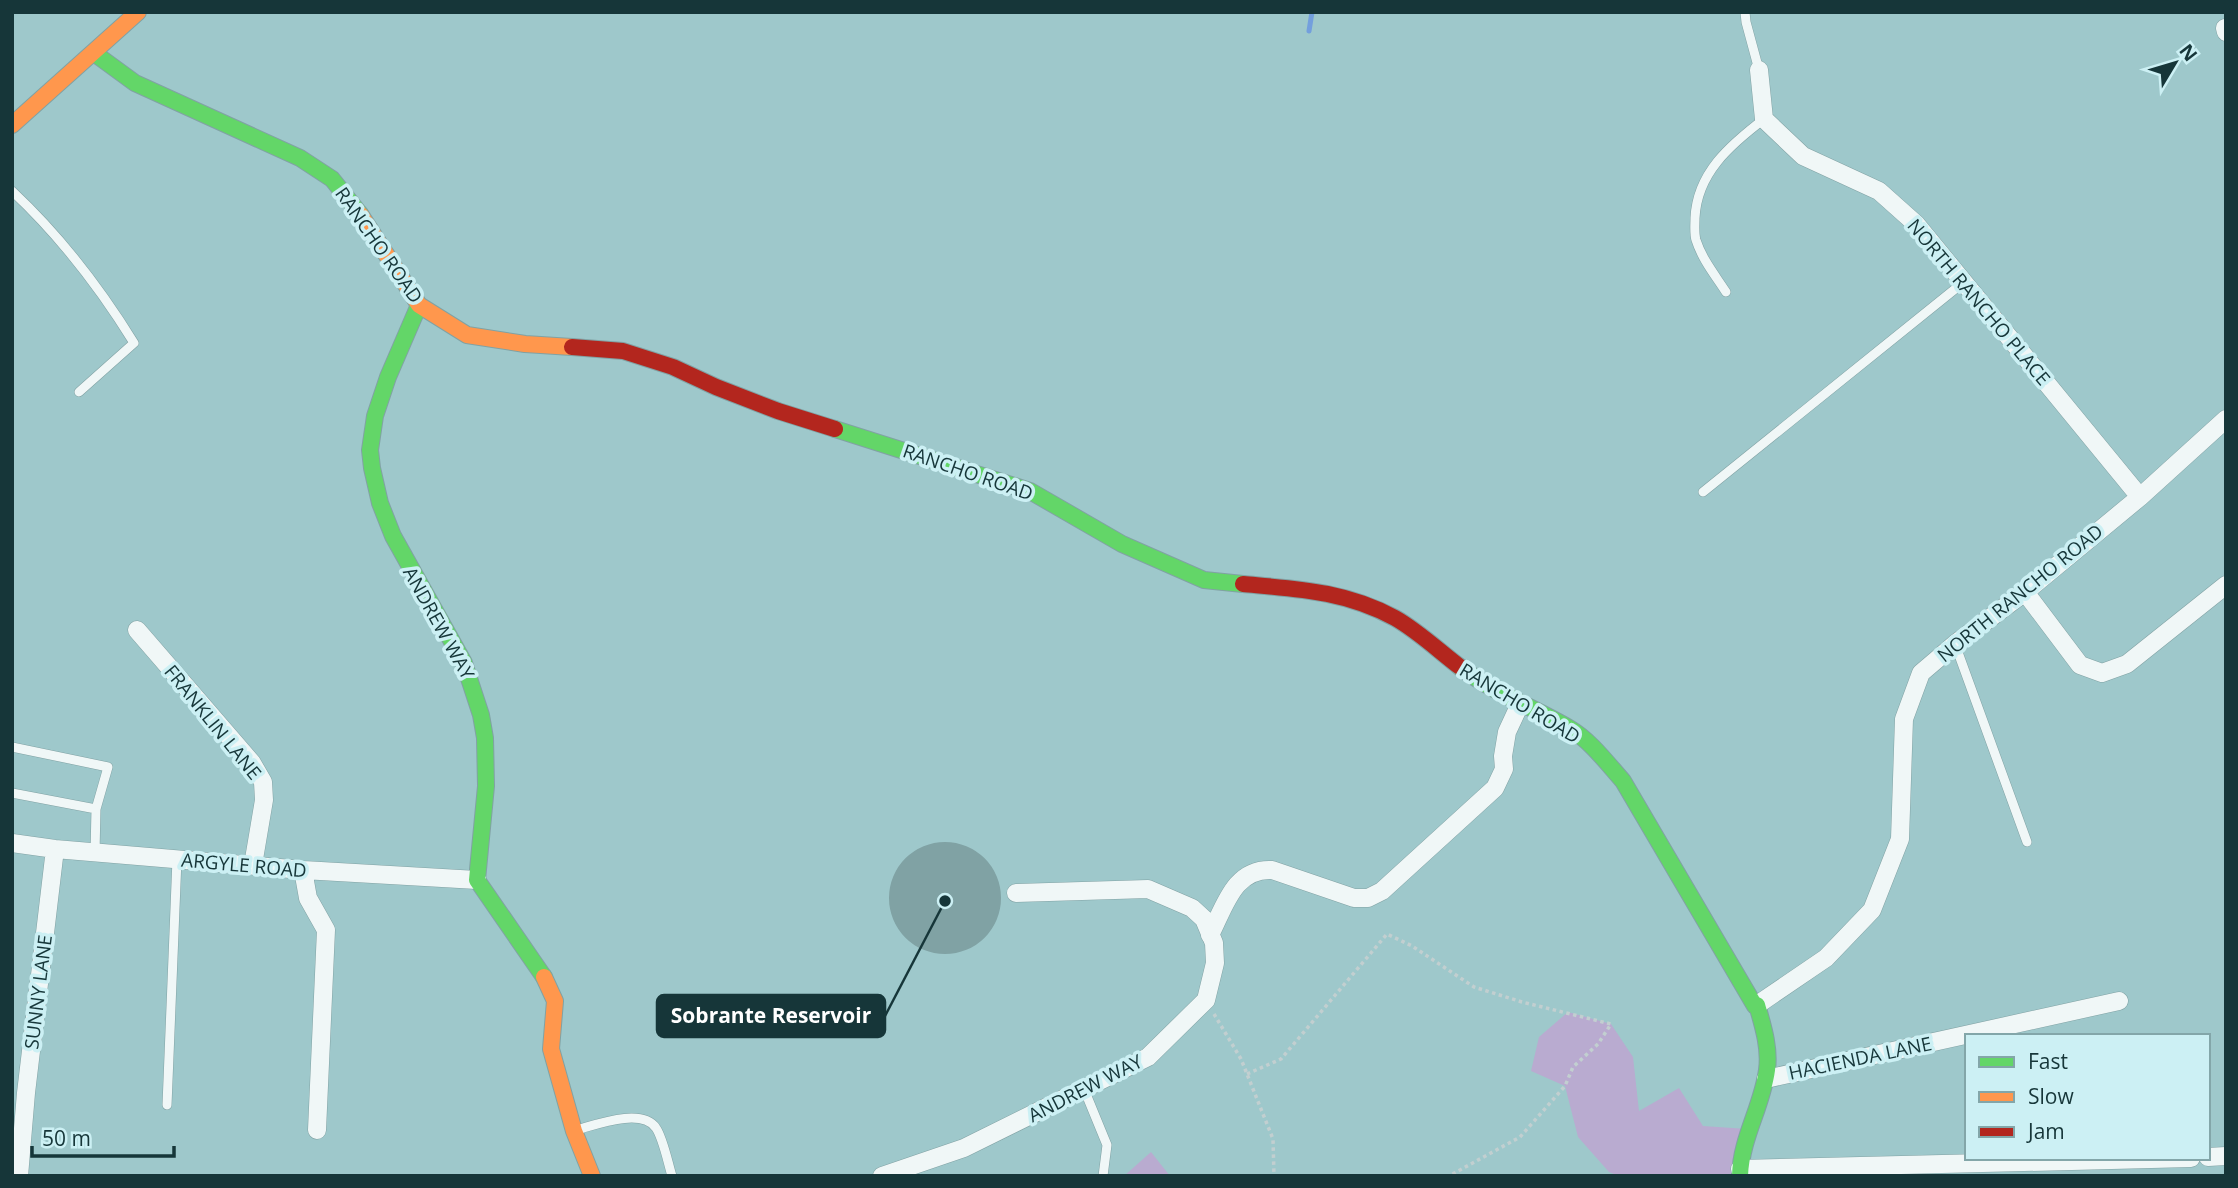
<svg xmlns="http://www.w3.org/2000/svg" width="2238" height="1188" viewBox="0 0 2238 1188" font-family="'Open Sans',sans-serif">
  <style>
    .green { fill: #b9abd0 }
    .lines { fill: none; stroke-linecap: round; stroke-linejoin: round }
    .stream { stroke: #739fdd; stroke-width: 5 }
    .building { fill: #80a2a4 }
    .lane-casing { stroke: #81a2a4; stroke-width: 10 }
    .street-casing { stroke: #81a2a4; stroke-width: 19 }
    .fast-casing { stroke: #81a2a4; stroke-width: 18 }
    .slow-casing { stroke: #81a2a4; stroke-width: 18 }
    .jam-casing { stroke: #81a2a4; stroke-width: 18 }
    .path { stroke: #c2cfd0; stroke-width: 3.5; stroke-dasharray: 3.5 3.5; stroke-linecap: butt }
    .lane { stroke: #f0f7f7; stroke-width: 9 }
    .street { stroke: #f0f7f7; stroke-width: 18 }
    .fast { stroke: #63d668; stroke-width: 16 }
    .slow { stroke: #ff974d; stroke-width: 16 }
    .jam { stroke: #b3261e; stroke-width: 16 }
    .labels { text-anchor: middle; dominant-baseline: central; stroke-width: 7; stroke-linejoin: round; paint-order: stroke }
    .street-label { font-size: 19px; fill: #163639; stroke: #ccf0f4 }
    .leader { fill: none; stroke: #163639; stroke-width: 2.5 }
    .callout-dot { fill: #163639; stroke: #ccf0f4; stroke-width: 2.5 }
    .callout { fill: #163639; stroke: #163639; stroke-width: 2.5 }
    .callout-label { font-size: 21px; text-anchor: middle; font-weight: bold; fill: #fff }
  </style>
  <rect width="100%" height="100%" fill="#9ec8cb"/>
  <!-- green -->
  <path class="green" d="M1568,1012l43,12 22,33 6,54 40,-23 24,38 44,3 -7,47h-121l-10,-4 -31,-35 -13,-51 -34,-15 8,-34z
    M1151,1152l19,24h-46z"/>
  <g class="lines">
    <!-- stream -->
    <path class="stream" d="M1309,31l3,-19"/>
  </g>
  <!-- building -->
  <path class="building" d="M889 898a56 56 0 1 1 112 0a56 56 0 1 1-112 0Z"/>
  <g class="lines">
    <defs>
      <path id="lane" d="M1745,12l1,10 13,48
        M12,191c47,44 88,97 122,152l-55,49
        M1726,292c-11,-17 -24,-33 -30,-52 -2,-7 -1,-15 -1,-22 2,-45 35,-73 69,-99
        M1703,492l262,-211
        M1955,644l72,198
        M12,747l96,20 -12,42 -84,-16
        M95,853l1,-44
        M1084,1089l23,56 -4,31
        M167,1105l10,-246
        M576,1130c19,-5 66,-23 80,-2 7,10 12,35 16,48"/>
      <path id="street" d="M2225,28l1,4
        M1759,70l5,49 39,37 76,35 37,33 224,273
        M2025,592l55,73 22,8 25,-9 99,-79
        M137,630l115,133 11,19 1,18 -11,65
        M12,843l43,6 248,21 174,10
        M303,870l5,28 18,32 -9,200
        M1210,935c15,-29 24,-67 62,-65l82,28h14l14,-7 113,-103 9,-19 -1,-13 4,-24 13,-28
        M1757,1005l69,-47 46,-48 28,-71 4,-120 17,-46 34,-29 70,-52 115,-95 86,-78
        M1766,1079l353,-78
        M2208,1157l18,-1
        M1740,1169l451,-11
        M19,1176l7,-83 29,-244
        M882,1176l82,-28 184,-91 58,-57 9,-37 -1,-20 -10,-24 -12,-11 -44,-19 -132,4"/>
      <path id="fast" d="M94,53l41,30 165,75 32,21 28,35
        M419,305l-31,72 -13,39 -5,34 2,18 8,35 13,33 71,127 17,52 4,23 1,48 -9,94 67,97
        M835,429l195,62 92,53 82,36 39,4
        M1460,667c34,26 73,40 109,61 21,12 38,35 54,53l132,225 2,-1c6,21 13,43 10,65 -5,37 -26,68 -27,106"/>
      <path id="slow" d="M12,125l126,-113
        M360,214l59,91 48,30 58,9 47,3
        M544,977l11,24 -4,48 23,82 18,45"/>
      <path id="jam" d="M572,347l51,4 50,16 43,20 62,24 57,18
        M1243,584c55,5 102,7 152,34 23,13 44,33 65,49"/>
    </defs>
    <!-- lane casing -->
    <use href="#lane" class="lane-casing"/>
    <!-- street casing -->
    <use href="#street" class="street-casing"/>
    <!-- fast casing -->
    <use href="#fast" class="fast-casing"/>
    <!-- slow casing -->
    <use href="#slow" class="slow-casing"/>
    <!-- jam casing -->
    <use href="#jam" class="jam-casing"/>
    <!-- path -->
    <path class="path" d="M1214,1014l27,45 32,80 1,37
      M1247,1074l34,-15 106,-125 25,12 62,41 48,15 89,22 -13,20 -25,23 -8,19 -45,51 -71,39"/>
    <!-- lane -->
    <use href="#lane" class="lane"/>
    <!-- street -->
    <use href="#street" class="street"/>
    <!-- fast -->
    <use href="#fast" class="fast"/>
    <!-- slow -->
    <use href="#slow" class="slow"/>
    <!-- jam -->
    <use href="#jam" class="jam"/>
  </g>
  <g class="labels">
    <!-- street labels -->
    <g class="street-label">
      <text transform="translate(379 245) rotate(55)">RANCHO ROAD</text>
      <text transform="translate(1979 302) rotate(50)">NORTH RANCHO PLACE</text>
      <text transform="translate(968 472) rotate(19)">RANCHO ROAD</text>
      <text transform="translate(2020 593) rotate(-39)">NORTH RANCHO ROAD</text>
      <text transform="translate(439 623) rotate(61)">ANDREW WAY</text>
      <text transform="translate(1520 703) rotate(31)">RANCHO ROAD</text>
      <text transform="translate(213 722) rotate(51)">FRANKLIN LANE</text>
      <text transform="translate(244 865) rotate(5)">ARGYLE ROAD</text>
      <text transform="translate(38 992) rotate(-83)">SUNNY LANE</text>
      <text transform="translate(1860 1058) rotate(-12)">HACIENDA LANE</text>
      <text transform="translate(1085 1088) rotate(-27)">ANDREW WAY</text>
    </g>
  </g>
  <!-- callouts -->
  <path class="leader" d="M945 901L885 1016"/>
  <circle class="callout-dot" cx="945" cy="901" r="7"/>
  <rect class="callout" x="657" y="995" width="228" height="42" rx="7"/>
  <g class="callout-label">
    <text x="771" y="1023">Sobrante Reservoir</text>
  </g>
  <!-- border -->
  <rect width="2238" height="1188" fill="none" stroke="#163639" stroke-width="28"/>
  <!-- legend -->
  <rect x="1965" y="1034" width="245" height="126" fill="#ccf0f4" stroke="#83a6a9" stroke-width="2"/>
  <rect x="1979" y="1057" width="35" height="10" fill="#63d668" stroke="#83a6a9" stroke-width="2"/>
  <text x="2028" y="1069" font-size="21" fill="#163639">Fast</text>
  <rect x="1979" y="1092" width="35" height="10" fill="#ff974d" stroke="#83a6a9" stroke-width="2"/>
  <text x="2028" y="1104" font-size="21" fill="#163639">Slow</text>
  <rect x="1979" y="1127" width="35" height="10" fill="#b3261e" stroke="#83a6a9" stroke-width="2"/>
  <text x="2028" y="1139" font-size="21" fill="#163639">Jam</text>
  <!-- north arrow -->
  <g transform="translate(2175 63) rotate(52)" stroke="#ccf0f4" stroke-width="5" paint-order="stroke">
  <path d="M0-5L12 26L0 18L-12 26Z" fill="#163639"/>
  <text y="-10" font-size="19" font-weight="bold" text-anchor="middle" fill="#163639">N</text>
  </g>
  <!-- scale -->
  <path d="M32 1146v10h142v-10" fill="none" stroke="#163639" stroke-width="3.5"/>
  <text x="42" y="1146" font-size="21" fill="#163639" stroke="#ccf0f4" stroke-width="5" paint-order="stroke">50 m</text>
</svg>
